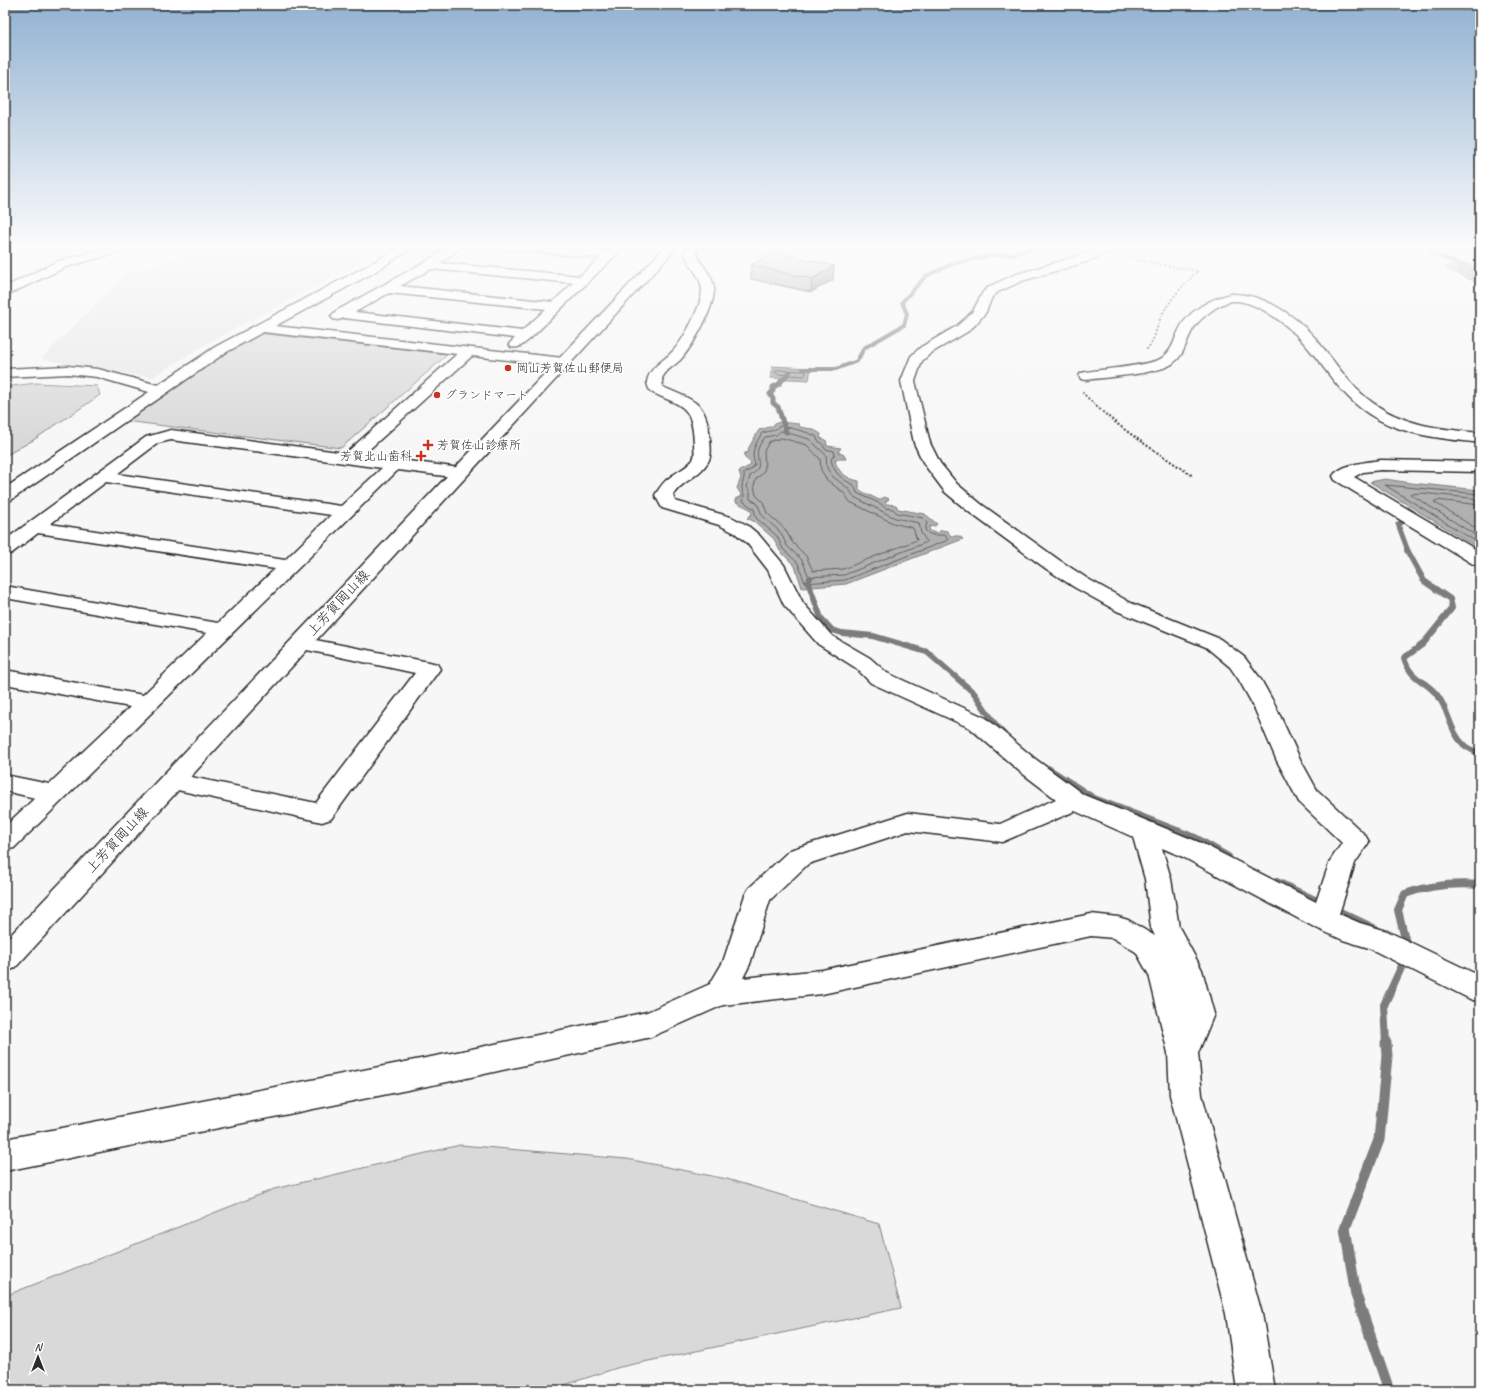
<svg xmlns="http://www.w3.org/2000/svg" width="1485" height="1395" viewBox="0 0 1485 1395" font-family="Caveat,'Klee One',sans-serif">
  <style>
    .built { fill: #e8e8e8 }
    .green { fill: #d9d9d9; stroke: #828282 }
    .water { fill: #b0b0b0; stroke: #7b7b7b }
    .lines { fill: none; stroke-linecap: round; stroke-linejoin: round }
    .shore { stroke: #606060; stroke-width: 1 }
    .stream-far4 { stroke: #7b7b7b; stroke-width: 4 }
    .stream-far3 { stroke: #7b7b7b; stroke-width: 5 }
    .stream-far2 { stroke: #7b7b7b; stroke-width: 6 }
    .stream-far1 { stroke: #7b7b7b; stroke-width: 8 }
    .stream { stroke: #7b7b7b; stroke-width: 11 }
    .minor-casing { stroke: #2b2b2b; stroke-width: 3 }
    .secondary-casing { stroke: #2b2b2b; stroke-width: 3 }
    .path-far1 { stroke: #2b2b2b; stroke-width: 1.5; stroke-dasharray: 2 2; stroke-linecap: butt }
    .path { stroke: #2b2b2b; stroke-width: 2; stroke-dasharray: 2 2; stroke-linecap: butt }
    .minor { fill: #fff; fill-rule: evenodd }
    .secondary { fill: #fff; fill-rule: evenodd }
    .wall { fill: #a9a9a9; stroke: #2b2b2b }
    .shaded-wall { fill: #898989; stroke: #2b2b2b }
    .building { fill: #c4c4c4; stroke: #2b2b2b }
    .poi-dot { fill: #c8321e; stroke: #fff; stroke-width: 1.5 }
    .labels { text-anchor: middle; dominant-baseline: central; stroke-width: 3.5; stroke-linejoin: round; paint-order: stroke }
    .far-poi-label { font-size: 12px; fill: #2b2b2b; stroke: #fff; text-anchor: start }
    .street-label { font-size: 14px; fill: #2b2b2b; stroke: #fff }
  </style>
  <rect width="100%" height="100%" fill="#f7f7f7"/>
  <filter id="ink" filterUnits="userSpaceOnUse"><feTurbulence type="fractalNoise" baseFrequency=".025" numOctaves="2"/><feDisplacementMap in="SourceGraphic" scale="8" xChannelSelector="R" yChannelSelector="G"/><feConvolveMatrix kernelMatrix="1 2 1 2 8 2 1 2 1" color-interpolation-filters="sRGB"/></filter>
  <g filter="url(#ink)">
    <!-- built -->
    <path class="built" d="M211,246h179l-54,30 -130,68 -53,33 -41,-5 -71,-13 85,-85z"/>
    <!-- green -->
    <path class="green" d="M257,333l191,21 -107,94 -216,-27 95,-67z
      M36,383l61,3 3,9 -65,44 -30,17v-69z
      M460,1145l167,14 100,20 152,45 22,84 -281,59 -71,23h-544v-94l269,-107z"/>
    <!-- water -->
    <path class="water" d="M1454,263h9l17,5v16l-35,-16z
      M772,366l39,2 -2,12 -39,-2z
      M780,422l19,2 1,3 12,2 9,5 -1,4 6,2 1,6 14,2 -3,4 6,3 2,4h-11c1,12 12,20 24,22v9l20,10 6,-3 4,2 -4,3 1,2 10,1 2,4 27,5 12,10 -2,2 -6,1v2l3,3 6,1 3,-3 6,1 4,5h8l4,3 -117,45 -44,4 -7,-22 -15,-15 -6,-12 -19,-17 -8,-4 5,-4 -2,-5 -14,-7v-3l6,-3 -5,-8 4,-10 -2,-7 11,-5 1,-3 -7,-6 1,-4 4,-1 -1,-3 11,-19 14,-4 1,-2z
      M1385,479l26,4 69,7v59l-110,-67z"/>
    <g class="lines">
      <!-- shore -->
      <path class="shore" d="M1480,272l-18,-5 -3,2 1,2 20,8
        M777,370l28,1 1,3 -2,2 -27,-2 -2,-2z
        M780,426c13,2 24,5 36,10l2,5 4,2 3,6 9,2 1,3 -4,5c2,13 11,21 23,26l3,8 24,11 4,4 8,1 4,4 26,5 4,5 -2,7c6,7 12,5 20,5l3,5 -103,40 -40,3 -7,-20 -15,-14 -6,-13 -21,-18 -2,-9 -11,-8c3,-8 -1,-7 -1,-14 0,-5 3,-8 2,-14l8,-4 3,-5c-5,-13 1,-20 7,-31l12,-3z
        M781,431l28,8 17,16 1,13 5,8 17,13 5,8 41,21 24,5 2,10 6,9 -83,33 -35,2 -7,-17 -15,-14 -6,-13 -19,-18 -5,-12 -7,-4v-7l-3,-5 3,-11c15,-10 5,-14 8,-27 1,-4 5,-9 7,-12l11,-2z
        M782,438l25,7 13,14 1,11 6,10 17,13 6,9 43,21 20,5 4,12 -74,29 -30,2 -7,-15 -14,-14 -7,-13 -18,-16 -4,-11 -7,-7 -2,-9 2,-7 6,-5 3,-6 -1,-17 5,-9z
        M1480,494l-95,-9 95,59
        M1480,499l-59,-6 -11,1 70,44
        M1480,505l-43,-5 -3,2 46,29"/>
      <!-- stream-far4 -->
      <path class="stream-far4" d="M1431,253l33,13
        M803,369h33l21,-8 7,-13 40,-23 3,-11 -5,-12 24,-26 26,-12 39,-9h18l28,-8 -6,-1
        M783,380l7,-8"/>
      <!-- stream-far3 -->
      <path class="stream-far3" d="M783,379l-4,5 -6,3v4l-3,3 3,5v4l5,4 8,25
        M1407,520l-9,4 10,27"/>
      <!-- stream-far2 -->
      <path class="stream-far2" d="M1407,550l17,31 26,18 2,9 -29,36 -19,14c7,23 21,21 34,38 11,15 12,36 26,49 4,4 11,6 16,9
        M810,578l-2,4 13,36 11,12 10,3 31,3 54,16 47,41 24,35 6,6"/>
      <!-- stream-far1 -->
      <path class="stream-far1" d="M1048,769l46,30 101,39 33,19
        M1277,882l99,47
        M1386,1044l-2,-39 21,-46 1,-16 -8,-33 7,-16c25,-9 49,-11 75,-9"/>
      <!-- stream -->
      <path class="stream" d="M1386,1043l1,13 -8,84 -34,88 11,67 33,95"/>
      <defs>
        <path id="minor" d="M118,246h17l-2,2 -67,19 -61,29v-9l53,-26z
          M402,246h13l-42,27 -98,53 288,32 5,1 2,3 -2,3 -5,1 -91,-10 -109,99 97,13 6,1 2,4 -2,4 -6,1 -62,-8 -384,378 -9,2v-24l30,-28 -30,-7v-16l44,9 81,-77 -125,-23v-14l138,25 64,-62 -202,-35v-12l213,37 57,-54 -237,-36 -26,20 -7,2v-15l141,-103 25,-7 175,23 111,-99 -194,-22 -38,21 -214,147 -6,1v-13l144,-96 -52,-15 -29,-3 -63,3v-8l63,-3 30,3 60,16 57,-38 150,-80zM171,440l211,28 -41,38 -224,-32 41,-31zM106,482l225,33 -46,45 -235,-36z
          M450,246h13l-23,17 140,13 20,-18 -94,-9 -4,-1 -2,-2h40l67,5 6,-5h12l-94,92c-7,5 -10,11 -20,9l-2,-3 6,-6 -171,-20 -6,2 -5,-1 -2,-3 5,-5 89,-49zM431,269l142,14 -20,19 -153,-16zM389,293l157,16 -24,22 -167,-19z
          M689,246h18l-2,2 -7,2 -2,2c4,13 17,22 18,36 1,19 -20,56 -32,70 -5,6 -14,10 -18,17 -3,3 -2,7 -1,12 31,14 44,14 47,53 1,10 2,18 -5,26 -9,12 -24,16 -32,29l2,6 56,16 16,8 12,10 25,30 19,38 29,33 38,22 17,15 99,45 48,40 50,37 117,48 115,59 14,-41 12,-18 -43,-41 -22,-41 -24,-56 -14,-25 -9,-13 -24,-20 -89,-36 -43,-24 -29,-19 -76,-56 -24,-20 -21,-28 -10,-21 -13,-62 10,-25 10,-9 36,-21 8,-7 8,-8 10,-19 7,-6 24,-11 64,-19 25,-10h11l-3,5 -25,11 -64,19 -24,11 -6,5 -6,15 -11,13 -8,7 -36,21 -9,8 -7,20 15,62 10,20 17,21 24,20 78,56 29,19 43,24 89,36 24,18 16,21 15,27 26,56 16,29 48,45 4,7 -14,21 -16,51 21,9 27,8 93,45v26l-10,-3 -101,-51 -26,-8 -29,-13 -131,-70 -21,-9 9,31 8,48 23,43 12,44 -16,39 4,42 60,219 13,76h-38l-11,-76 -56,-219 -2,-42 -19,-78 -13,-23 -23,-14 -22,-2 -269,58 -99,11 -72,32 -189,42 -457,92v-32l457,-88 185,-39 63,-28 13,-22 22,-67 4,-7 41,-38 118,-37 92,11 56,-25 -38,-29 -48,-42 -99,-45 -15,-15 -38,-24 -34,-39 -16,-35 -21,-27 -12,-10 -16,-8 -57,-17 -7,-13c4,-6 8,-13 14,-17 7,-6 16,-9 23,-17 4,-4 2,-12 2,-18 -2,-39 -11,-36 -43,-51 -3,-4 -5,-10 -3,-14 3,-11 15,-17 23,-25 12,-11 30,-46 31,-62 0,-15 -14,-26 -18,-39zM1075,811l58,26 12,42 6,49 4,8 -27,-16 -10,-3 -27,-3 -269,56 -79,8 7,-14 20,-64 38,-36 100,-33 94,11z
          M1231,294c31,-1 64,21 84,44 19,22 34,48 58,65 32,23 69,26 107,30v10c-38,-5 -78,-7 -111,-29 -28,-18 -43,-46 -65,-71 -15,-17 -47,-43 -71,-42 -13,1 -35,18 -41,30 -7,12 -7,24 -20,33 -15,10 -66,13 -86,16l-5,-1 -2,-3 2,-3 5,-1c17,-3 64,-6 76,-14 10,-7 11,-15 16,-26 9,-21 32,-33 53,-38z
          M1381,460l99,2v10l-99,-2 -18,2 -9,5 126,75v14l-7,-2 -138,-84 -2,-4c8,-12 34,-14 48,-16z
          M300,637l129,25 8,2 3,5 -109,150 -9,3 -158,-35 -4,-6 4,-6 8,-2 144,30 99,-130 -122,-26 -3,-4 3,-4z"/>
        <path id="secondary" d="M666,246h12l-663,722 -10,4v-31z"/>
      </defs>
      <!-- minor casing -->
      <use href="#minor" class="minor-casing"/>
      <!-- secondary casing -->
      <use href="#secondary" class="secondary-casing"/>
      <!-- path-far1 -->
      <path class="path-far1" d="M1126,248l3,6 8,6 61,11c-14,13 -27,27 -36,44 -6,12 -7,26 -16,35"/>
      <!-- path -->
      <path class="path" d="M1082,392c32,34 72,58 111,84"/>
      <!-- minor -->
      <use href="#minor" class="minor"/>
      <!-- secondary -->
      <use href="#secondary" class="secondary"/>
    </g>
    <!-- wall -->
    <path class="wall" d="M751,265l83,1 -1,14 -22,12 -60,-13z"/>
    <!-- shaded-wall -->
    <path class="shaded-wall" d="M834,266l-1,14 -22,12 1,-13z"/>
    <!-- building -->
    <path class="building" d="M776,252l58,14 -22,13 -61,-14z"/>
  </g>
  <!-- sky -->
  <linearGradient id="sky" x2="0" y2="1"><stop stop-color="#91b2d2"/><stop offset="0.56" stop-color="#fbfbfb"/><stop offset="1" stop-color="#fbfbfb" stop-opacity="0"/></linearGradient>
  <rect width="1485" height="441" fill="url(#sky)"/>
  <!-- markers -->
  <g class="poi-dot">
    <circle cx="508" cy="368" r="4"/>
    <circle cx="437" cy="395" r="4"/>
    <path d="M426 439h4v4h4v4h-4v4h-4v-4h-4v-4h4z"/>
    <path d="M419 450h4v4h4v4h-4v4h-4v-4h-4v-4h4z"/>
  </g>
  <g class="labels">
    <!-- far-poi labels -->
    <g class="far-poi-label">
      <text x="516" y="368">岡山芳賀佐山郵便局</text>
      <text x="445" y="395">グランドマート</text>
      <text x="437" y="445">芳賀佐山診療所</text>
      <text x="412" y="456" text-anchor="end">芳賀北山歯科</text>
    </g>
    <!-- street labels -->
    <g class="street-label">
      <text transform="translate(338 603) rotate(-47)">上芳賀岡山線</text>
      <text transform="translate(117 840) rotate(-47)">上芳賀岡山線</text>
    </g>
  </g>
  <!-- margin -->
  <rect width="1485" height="1395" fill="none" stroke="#fff" stroke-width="20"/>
  <rect x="10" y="10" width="1465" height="1375" fill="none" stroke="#2b2b2b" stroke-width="1.5" filter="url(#ink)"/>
  <!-- north arrow -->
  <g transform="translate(38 1357)" stroke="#ffffff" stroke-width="3" paint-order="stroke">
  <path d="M0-3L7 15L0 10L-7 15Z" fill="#2b2b2b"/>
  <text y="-6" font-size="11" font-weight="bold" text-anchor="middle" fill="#2b2b2b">N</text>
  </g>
</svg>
